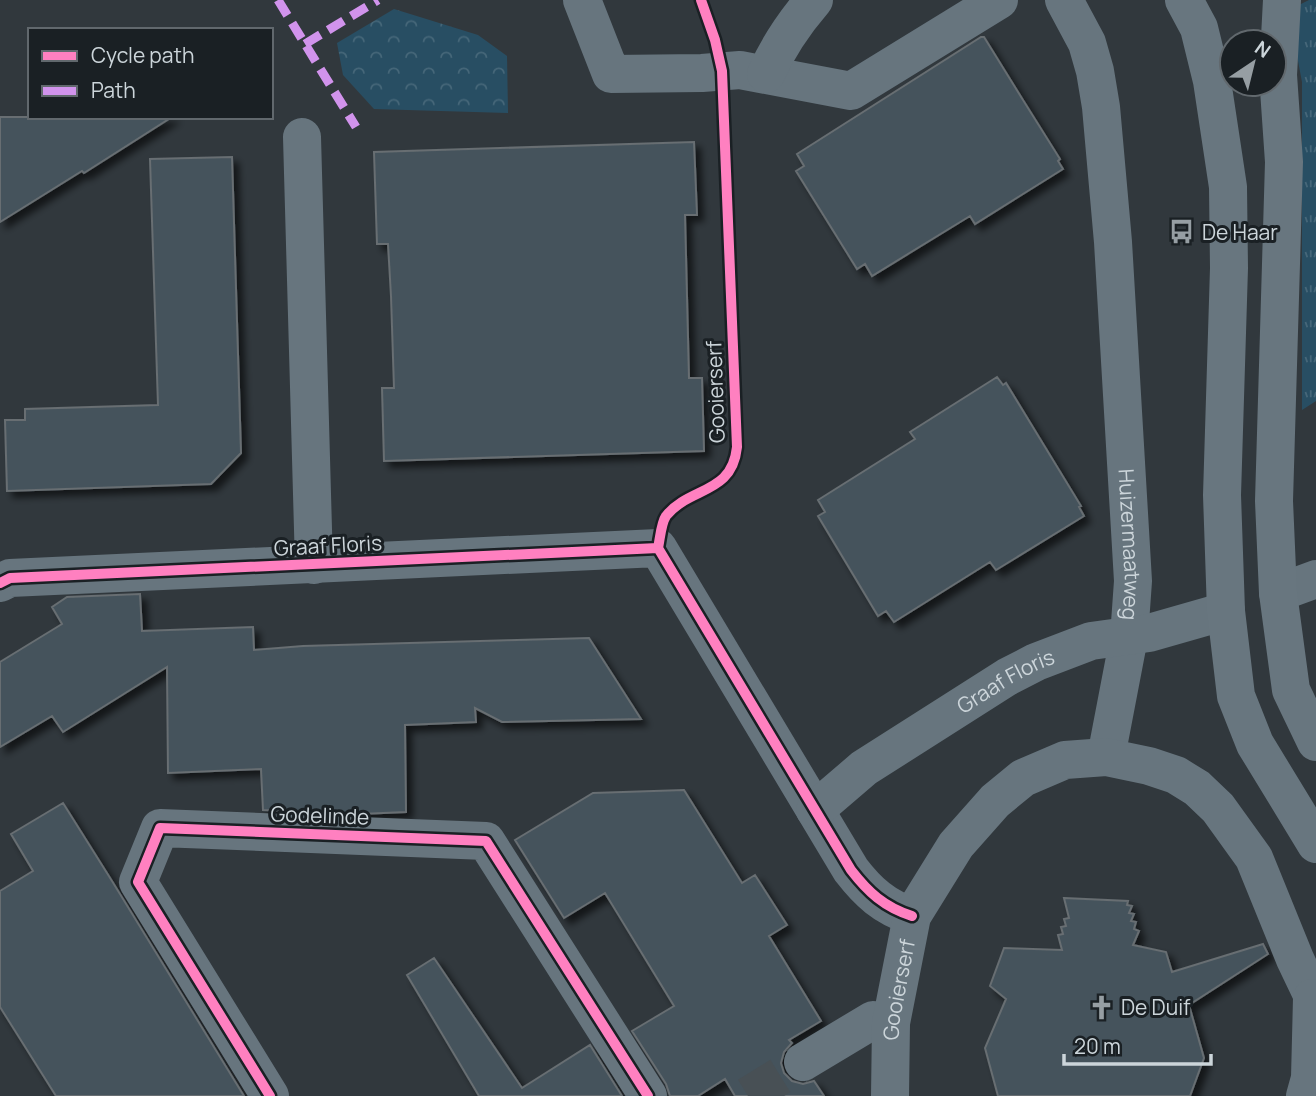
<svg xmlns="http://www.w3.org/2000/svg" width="1316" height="1096" viewBox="0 0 1316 1096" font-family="Manrope,sans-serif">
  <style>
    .grass { fill: url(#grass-tufts) }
    .forest { fill: url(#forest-crowns) }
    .building { fill: #45535c; stroke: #676e72; stroke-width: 2; filter: url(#shadow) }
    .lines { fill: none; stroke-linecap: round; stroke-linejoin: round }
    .minor-tunnel { stroke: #485055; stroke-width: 38; stroke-dasharray: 38 19; stroke-linecap: butt }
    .minor { stroke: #67757e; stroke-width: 38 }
    .major { stroke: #68767f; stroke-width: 38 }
    .quiet { stroke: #d193ec; stroke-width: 9; stroke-dasharray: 18 9; stroke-linecap: butt }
    .cycleway-casing { stroke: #1a2024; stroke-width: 15 }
    .cycleway { stroke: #ff80c0; stroke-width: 10 }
    .labels { text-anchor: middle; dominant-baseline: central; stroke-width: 6; stroke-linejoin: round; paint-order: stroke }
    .poi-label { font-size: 21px; fill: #ccd5da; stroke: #1a2024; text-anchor: start }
    .street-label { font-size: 21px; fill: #ccd5da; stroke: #1a2024 }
  </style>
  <defs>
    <pattern id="grass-tufts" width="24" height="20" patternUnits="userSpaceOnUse" patternTransform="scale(1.75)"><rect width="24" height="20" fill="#284e63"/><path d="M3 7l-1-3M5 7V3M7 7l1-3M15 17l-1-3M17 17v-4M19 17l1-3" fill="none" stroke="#466779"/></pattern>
    <pattern id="forest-crowns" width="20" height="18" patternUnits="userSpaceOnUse" patternTransform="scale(1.75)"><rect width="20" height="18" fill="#284e63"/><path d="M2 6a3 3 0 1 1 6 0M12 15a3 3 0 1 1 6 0" fill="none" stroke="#466779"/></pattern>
    <filter id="shadow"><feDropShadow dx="6" dy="6" stdDeviation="3.5" flood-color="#0009"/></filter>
  </defs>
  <rect width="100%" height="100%" fill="#31383d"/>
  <!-- grass -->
  <path class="grass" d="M1309,0h7v401l-14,9v-328l-7,-37 4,-40z"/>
  <!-- forest -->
  <path class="forest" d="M394,9l84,26 29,21 1,57 -134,-4 -31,-34 -6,-32z"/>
  <!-- building -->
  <path class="building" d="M981,37h3l39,63 37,59 -2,2 5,8 -88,55 -5,-8 -98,60 -7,-12 -8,5 -61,-98 8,-5 -7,-12z
    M0,117h172l-88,56 -2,-2 -82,51z
    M694,142l3,73h-12l4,163h13l2,73 -320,10 -2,-73h12l-3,-92 -3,-52h-11l-3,-92z
    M232,157l9,296 -30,31 -204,7 -2,-71h20v-11l133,-4 -8,-246z
    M997,377l6,8 3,-2 75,123 -2,1 5,9 -88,54 -6,-8 -96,60 -8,-11 -8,5 -60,-100 7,-4 -7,-12 97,-61 -5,-7z
    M140,594l2,37 111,-4 1,23 49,-4 286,-8 52,81 -139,3 -27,-14 1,14 -71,3 1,87 -46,2 -97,-4 -2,-41 -93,4 -1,-106 -104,65 -11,-16 -52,31v-85l62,-38 -10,-17 15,-10z
    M684,790l58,93 13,-8 32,50 -18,11 52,85 -32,19 3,3 -8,9 -3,11 3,10 8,8 11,3 11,-3 10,15h-89l-10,-17 -27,17h-28l-4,-12 -34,-53 42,-25 -69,-113 -41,25 -49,-78 78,-47z
    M63,803l49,78 132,215h-188l-56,-89v-116l33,-20 -22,-37z
    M1064,898l64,3 -1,4 5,1 -3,7 5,1 -3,7 5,1 -2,7 5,2 -6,14 33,7 6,20 91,-28 5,10 -79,51 15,53 -14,38h-192l-13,-48 21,-49 -16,-13 14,-38 58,2 -4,-15 5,-1 -2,-7 5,-1 -2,-7 5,-1z
    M434,958l88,130 68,-43 32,51h-143l-72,-121z"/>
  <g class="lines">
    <!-- minor-tunnel -->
    <path class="minor-tunnel" d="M748,1096l55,-34"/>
    <!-- minor -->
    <g class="minor">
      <path d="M582,0l29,74 91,-1 38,-3 111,21 148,-91"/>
      <path id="s1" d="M1064,0l23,43 8,28 6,36 12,135 20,339 -4,56 -23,120"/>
      <path d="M766,74c12,-27 29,-52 48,-74"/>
      <path d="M302,137l12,428"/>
      <path d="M0,583l10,-5 648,-30 193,322c17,22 33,37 61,46"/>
      <path d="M1278,593l38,-14"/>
      <path id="s2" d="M815,810l49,-42 143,-91 29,-15 55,-21 58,-8 77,-22"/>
      <path d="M803,1062l70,-42 18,3"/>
      <path d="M270,1096l-132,-214 22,-54 326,13 162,255"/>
      <path id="s3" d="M890,1096l1,-73 21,-107 44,-71 39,-44 28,-23 42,-18 41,-3 43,9 27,9 21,13 21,20 36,50 41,101 21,44"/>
      <path d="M1305,1096l5,-18 2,-80"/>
    </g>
    <!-- major -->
    <path class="major" d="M1184,0l15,28 13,53 16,106 1,81 -7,227 4,116 10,85 19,48 61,100
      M1282,0l-4,75 6,87 -10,339 4,92 13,97 25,52"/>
    <!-- quiet -->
    <path class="quiet" d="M278,0l78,127
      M305,44l73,-44"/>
    <defs>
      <path id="cycleway" d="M701,0l14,40 7,31 15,376c-5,48 -47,39 -71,69 -5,7 -6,23 -8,32l193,322c17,22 33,37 61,46
        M0,583l10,-5 648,-30
        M270,1096l-132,-214 22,-54 326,13 162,255"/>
    </defs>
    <!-- cycleway casing -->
    <use href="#cycleway" class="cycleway-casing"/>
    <!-- cycleway -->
    <use href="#cycleway" class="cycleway"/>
  </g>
  <!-- icons -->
  <defs>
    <symbol id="bus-bare" viewBox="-9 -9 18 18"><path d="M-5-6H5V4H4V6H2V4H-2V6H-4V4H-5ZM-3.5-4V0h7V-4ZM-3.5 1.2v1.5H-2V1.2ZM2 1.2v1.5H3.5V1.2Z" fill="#969ea3" stroke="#1a2024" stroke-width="2.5" paint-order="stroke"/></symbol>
    <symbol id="church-bare" viewBox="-9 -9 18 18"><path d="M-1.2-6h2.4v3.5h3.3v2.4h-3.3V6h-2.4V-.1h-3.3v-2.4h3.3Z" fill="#969ea3" stroke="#1a2024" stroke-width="2.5" paint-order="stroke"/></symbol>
  </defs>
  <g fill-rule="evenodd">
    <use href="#bus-bare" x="1164" y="214" width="35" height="35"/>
    <use href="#church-bare" x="1084" y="990" width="35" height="35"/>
  </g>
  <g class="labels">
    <!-- poi labels -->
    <g class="poi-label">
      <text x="1202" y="232">De Haar</text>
      <text x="1121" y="1007">De Duif</text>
    </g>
    <!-- street labels -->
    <g class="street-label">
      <text transform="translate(715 392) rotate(-92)">Gooierserf</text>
      <text transform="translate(328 545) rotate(-3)">Graaf Floris</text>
      <text stroke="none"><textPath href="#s1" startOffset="553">Huizermaatweg</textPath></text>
      <text stroke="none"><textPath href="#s2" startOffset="231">Graaf Floris</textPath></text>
      <text transform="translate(320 815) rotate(2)">Godelinde</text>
      <text stroke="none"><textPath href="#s3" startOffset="107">Gooierserf</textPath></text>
    </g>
  </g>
  <!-- legend -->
  <rect x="28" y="28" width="245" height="91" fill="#1a2024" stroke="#61686d" stroke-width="2"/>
  <rect x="42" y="51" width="35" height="10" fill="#ff80c0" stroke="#61686d" stroke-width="2"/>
  <text x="91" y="63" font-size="21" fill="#ccd5da">Cycle path</text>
  <rect x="42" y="86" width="35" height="10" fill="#d193ec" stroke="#61686d" stroke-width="2"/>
  <text x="91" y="98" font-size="21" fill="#ccd5da">Path</text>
  <!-- north arrow -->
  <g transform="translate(1253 63) rotate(35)"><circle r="33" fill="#1a2024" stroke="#61686d" stroke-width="2"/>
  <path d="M0-5L12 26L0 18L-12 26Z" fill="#969ea3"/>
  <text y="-10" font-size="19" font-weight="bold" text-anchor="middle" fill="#ccd5da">N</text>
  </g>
  <!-- scale -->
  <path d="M1064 1054v10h147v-10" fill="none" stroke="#ccd5da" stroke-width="3.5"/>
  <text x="1074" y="1054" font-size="21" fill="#ccd5da" stroke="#1a2024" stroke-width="5" paint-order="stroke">20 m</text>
</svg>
